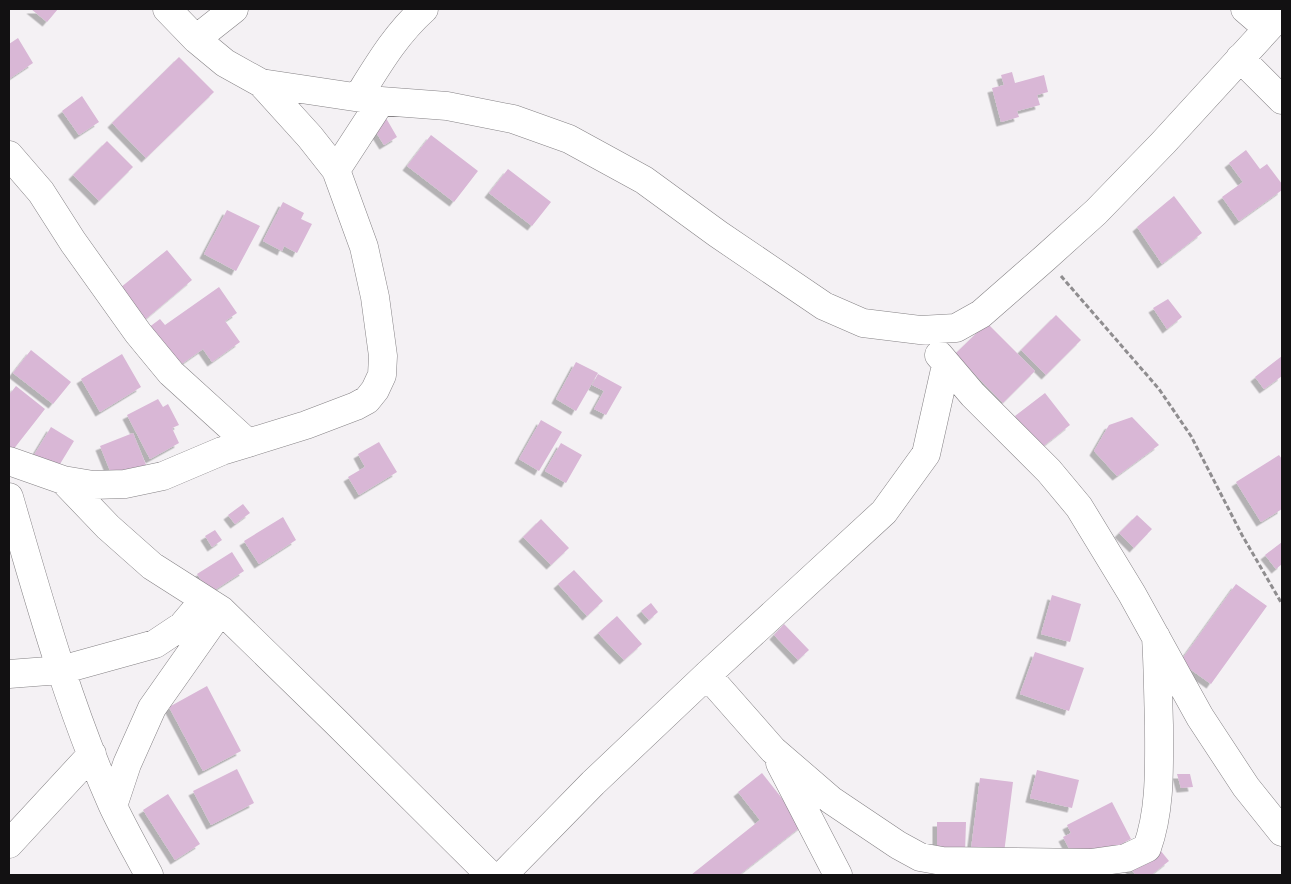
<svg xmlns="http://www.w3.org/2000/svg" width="1291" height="884" viewBox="0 0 1291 884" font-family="'Roboto Condensed',sans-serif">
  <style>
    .building { fill: #d9b7d6; filter: url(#shadow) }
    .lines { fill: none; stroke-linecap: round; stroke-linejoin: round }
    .minor-casing { stroke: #858285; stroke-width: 29 }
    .path { stroke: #8f8d8f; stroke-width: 3; stroke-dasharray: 5 2.5; stroke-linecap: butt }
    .minor { stroke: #fff; stroke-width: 28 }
  </style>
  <defs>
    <filter id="shadow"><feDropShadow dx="-4.5" dy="4.5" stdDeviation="0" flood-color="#0004"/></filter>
  </defs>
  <rect width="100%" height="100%" fill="#f4f1f4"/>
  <!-- building -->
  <path class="building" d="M31,9h27l-11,13z
    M18,38l15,25 -24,16v-35z
    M179,57l35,35 -68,66 -34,-35z
    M1012,72l3,11 29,-8 4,17 -11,3 3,10 -23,6 2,6 -18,5 -9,-34 12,-3 -3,-10z
    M82,96l17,26 -20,13 -17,-24z
    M386,118l11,19 -13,8 -12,-19z
    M431,135l47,36 -24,31 -47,-36z
    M107,141l26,26 -34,34 -26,-26z
    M1246,150l14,19 7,-5 15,20v6l-43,31 -17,-24 21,-15 -14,-19z
    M508,169l43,33 -19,24 -43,-33z
    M1174,196l28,37 -40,31 -25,-37z
    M283,202l21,11 -3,6 11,5 -15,29 -13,-7 -2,5 -19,-10z
    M227,210l33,16 -24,45 -32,-17z
    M167,250l25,30 -51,43 -21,-35z
    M219,287l18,26 -12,8 15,21 -28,20 -9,-13 -30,21 -29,-39 16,-12 5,6z
    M1168,299l14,18 -15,12 -14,-21z
    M1056,315l25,25 -35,35 -25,-25z
    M987,323l48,48 -32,32 -48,-49z
    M31,350l40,32 -18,22 -40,-31z
    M122,354l19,33 -41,25 -19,-33z
    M1282,356v20l-18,13 -9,-12z
    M576,362l22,11 -22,38 -20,-12z
    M598,374l24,13 -16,28 -12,-6 10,-18 -12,-6z
    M16,386l29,23 -36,46v-60z
    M1045,393l25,32 -29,23 -26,-32z
    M158,399l5,8 5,-3 11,21 -7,3 7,15 -29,16 -23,-44z
    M1132,417l27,28 -42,31 -23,-25 15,-26z
    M541,420l21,12 -23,39 -20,-12z
    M51,427l23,14 -17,28 -23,-14z
    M133,433l13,32 -33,13 -13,-32z
    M379,442l18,30 -38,23 -11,-18 17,-10 -7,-13z
    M561,443l21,12 -16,28 -21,-12z
    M1279,455l3,4v50l-21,13 -25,-40z
    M243,504l7,9 -15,11 -7,-9z
    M1137,515l15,14 -18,19 -15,-15z
    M283,517l13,23 -37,24 -15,-23z
    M541,519l28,29 -18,17 -28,-28z
    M215,530l7,10 -10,7 -7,-11z
    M1282,542v22l-6,5 -11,-14z
    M232,552l12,19 -34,22 -13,-19z
    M574,570l29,31 -16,15 -29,-32z
    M1236,584l31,22 -56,78 -31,-22z
    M1052,595l29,9 -11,38 -29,-8z
    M651,603l7,9 -9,8 -8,-9z
    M617,616l25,28 -18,16 -26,-27z
    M784,624l25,26 -11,10 -24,-25z
    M1035,652l49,16 -15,43 -49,-17z
    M207,686l34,65 -38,20 -34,-64z
    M237,769l17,34 -43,22 -18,-34z
    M1037,770l42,10 -7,28 -42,-10z
    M762,773l41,52 -64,50h-48l69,-55 -22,-28z
    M1177,774h13l3,13 -12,1z
    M980,778l33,4 -10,79 -33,-4z
    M168,794l32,50 -25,16 -32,-50z
    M1112,802l19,37 -44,22 -15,-7 -9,-17 8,-4 -4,-8z
    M937,822h29l-1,31 -28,-1z
    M1156,845l13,16 -18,14h-15l-7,-8z"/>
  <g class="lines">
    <defs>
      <path id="minor" d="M167,9l29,30 29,24 36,20 120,18 66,5 66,13 56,20 75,41 74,54 106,72 39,17 57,7 36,-2 25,-14 64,-56 51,-46 67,-69 119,-130
        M1245,9l22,19
        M196,39l38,-30
        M1240,58l42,42
        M358,97c20,-32 38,-63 66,-88
        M9,155l32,37 32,50 65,91 33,40 77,70
        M336,170l45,-69
        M939,355l34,40 76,76 30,36 53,87 68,123 46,70 36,45
        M9,461l54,19 30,5 32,-1 38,-8 59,-25 84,-26 50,-19 11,-6 8,-10 7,-15 1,-19 -8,-59 -11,-50 -28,-77 -26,-33 -49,-54
        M63,480l45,47 44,39 69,44 115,112 154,153
        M9,497c30,103 59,208 103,307 11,24 25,48 37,71
        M9,674l52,-4 94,-26 27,-18 22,-26
        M707,675l66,75 58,50 67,45 22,12 22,4 149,2 35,-5 21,-10c14,-39 12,-82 12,-123 -1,-29 -1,-59 -3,-88
        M780,763l58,112
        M113,806l14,-42 25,-56 69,-98
        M9,844l83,-90
        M503,875l90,-92 114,-108 177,-163 42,-58 20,-89"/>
    </defs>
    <!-- minor casing -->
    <use href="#minor" class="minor-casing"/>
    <!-- path -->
    <path class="path" d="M1061,276l98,113 32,47 51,99 40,69"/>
    <!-- minor -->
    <use href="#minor" class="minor"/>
  </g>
  <!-- border -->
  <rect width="1291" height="884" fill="none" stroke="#121112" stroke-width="20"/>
</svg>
